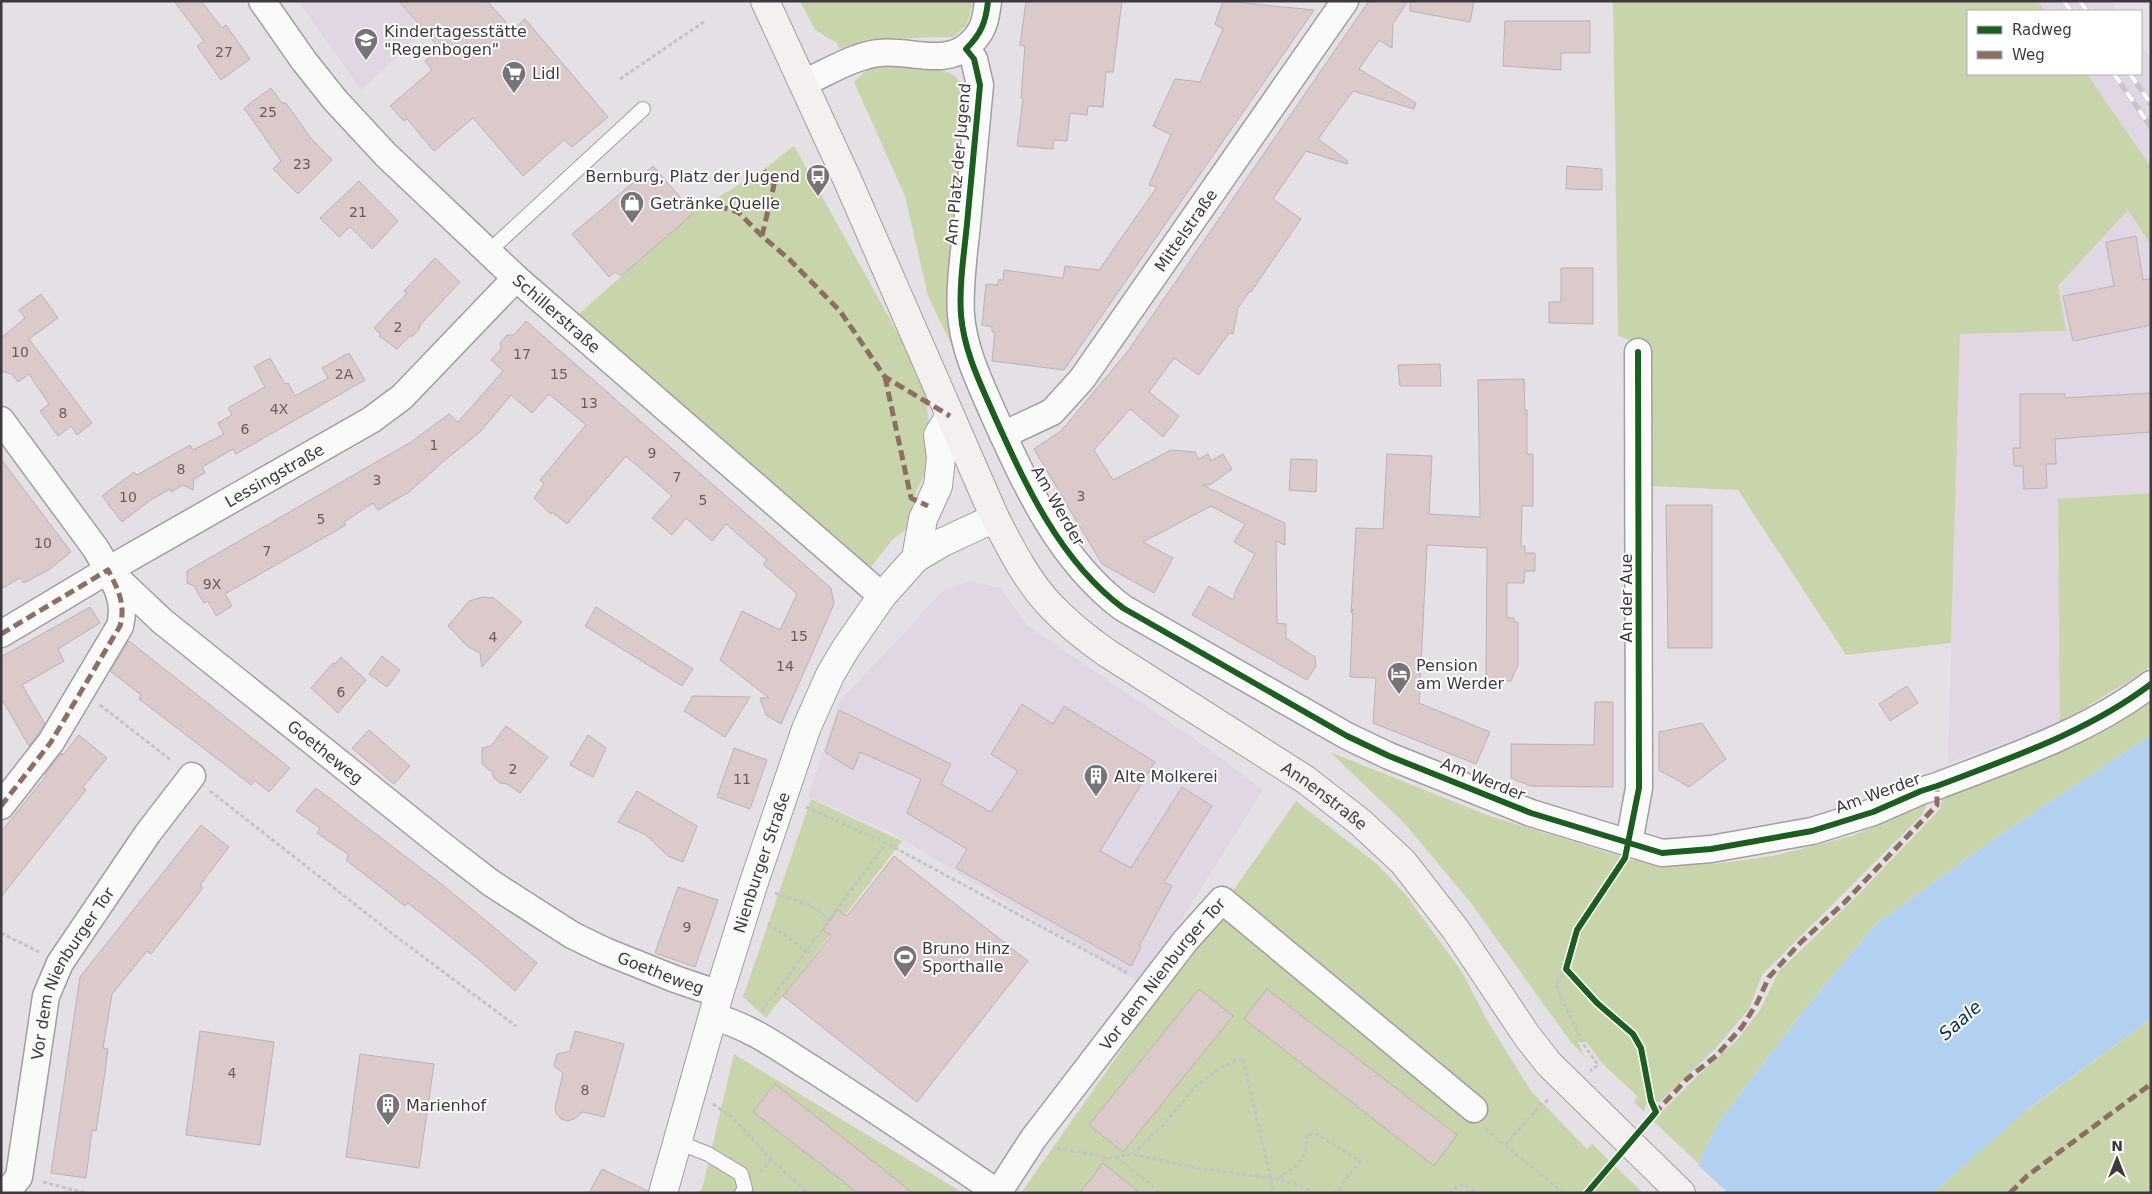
<svg xmlns="http://www.w3.org/2000/svg" width="2152" height="1194" viewBox="0 0 2152 1194" font-family="'DejaVu Sans',sans-serif">
  <style>
    .built { fill: #e1d6e3 }
    .green { fill: #c8d5ab }
    .water { fill: #b2d1f0 }
    .pier { fill: #e5e0e6 }
    .building { fill: #dcc9ca; stroke: #b8b3b5 }
    .lines { fill: none; stroke-linecap: round; stroke-linejoin: round }
    .service-casing { stroke: #a19da2; stroke-width: 16 }
    .minor-casing { stroke: #a19da2; stroke-width: 29 }
    .tertiary-casing { stroke: #a19da2; stroke-width: 30 }
    .secondary-casing { stroke: #a19da2; stroke-width: 30 }
    .path { stroke: #c4c3c5; stroke-width: 3; stroke-dasharray: 4 2.5; stroke-linecap: butt }
    .service { stroke: #fbfafb; stroke-width: 14 }
    .minor { stroke: #fbfafb; stroke-width: 26 }
    .tertiary { stroke: #fbfafb; stroke-width: 28 }
    .secondary { stroke: #f5f0f0; stroke-width: 28 }
    .rail-casing { stroke: #c8c6c8; stroke-width: 5.5 }
    .rail { stroke: #fff; stroke-width: 4; stroke-dasharray: 11; stroke-linecap: butt }
    .quiet { stroke: #8d6e63; stroke-width: 5; stroke-dasharray: 10 5; stroke-linecap: butt }
    .cycleway-casing { stroke: #fff; stroke-width: 9 }
    .cycleway { stroke: #1b5e20; stroke-width: 6 }
    .labels { text-anchor: middle; dominant-baseline: central; stroke-width: 4; stroke-linejoin: round; paint-order: stroke }
    .number-label { font-size: 14px; fill: #665d61 }
    .poi-label { font-size: 16px; fill: #3e393e; stroke: #fff; text-anchor: start }
    .street-label { font-size: 16px; fill: #3e393e; stroke: #fff }
    .water-label { font-size: 18px; font-style: italic; fill: #0c2f4a; stroke: #fff }
  </style>
  <rect width="100%" height="100%" fill="#e5e0e6"/>
  <!-- built -->
  <path class="built" d="M298,1h100l26,31 -63,58z
    M2038,1h73l6,10h-72z
    M2141,45l10,15v107l-64,-93h54z
    M2129,209l22,36v248l-93,6 2,224 -112,40 12,-429 106,-3 -8,-45z
    M970,581l30,7 28,38 178,121 57,43 -122,194 -254,-154 -79,-33 31,-95 106,-113z"/>
  <!-- green -->
  <path class="green" d="M800,1h173l-6,24 -14,12 -74,2 -40,10 -2,-6 -22,-13z
    M1613,1h425l7,10h-77v63h119l64,93v78l-23,-35 -70,76 8,45 -106,3 -9,309 -105,12 -108,-165 -86,-4 -4,-140 -30,-10z
    M881,65c13,1 27,2 40,3 28,2 42,5 47,36l-19,200 5,46 -26,-54 -23,-100 -51,-114 13,-12z
    M794,146l123,222 8,23 8,65 -17,36 -9,37 -15,11 -24,31 -296,-251 122,-108 69,-42z
    M2151,493v173l-17,12 -74,45 -2,-224z
    M2151,694v41l-164,109 -112,81 -70,84 -87,114 -19,41 -46,-43 44,-45 39,-35 24,-31 19,-39 74,-71 87,-91 2,-10 108,-46z
    M1330,752l157,63 146,45 82,4 63,-9 76,-20 73,-32 -5,12 -160,160 -13,34 -33,39 -56,54h-13l-3,10 -10,-10 4,-5 -37,-35 -15,-20h-8l7,15 -15,-16 -99,-138 -65,-78z
    M811,799l91,42 -136,177 -23,-21z
    M1296,801l81,63 29,31 56,77 25,48 44,71 56,58 5,-5 51,49h-622z
    M2151,1019v174h-218l89,-79z
    M734,1054l229,139h-263l4,-12z"/>
  <!-- water -->
  <path class="water" d="M2151,735v284l-119,87 -99,87h-258l24,-29 19,-41 87,-114 70,-84 112,-81z"/>
  <!-- pier -->
  <path class="pier" d="M1697,1164l31,29h-56z"/>
  <!-- building -->
  <path class="building" d="M174,1h27l21,27 4,-3 24,34 -29,21 -24,-34 7,-5z
    M399,1h88l26,29 12,-11 83,98 -36,30 -8,-7 -41,36 -50,-58 -39,33 -27,-32 -3,2 -14,-15 42,-36 -7,-9 15,-12z
    M1026,1h96l-9,71h-7l-3,35 -15,-1 -1,9 -17,-2 -3,28 -13,-1 -1,9 -36,-3 6,-47 -2,-1 4,-52 -5,-1z
    M1223,1l91,9 -250,360 -72,-9 3,-29h-3v-5l-10,-2 4,-41 12,1v-5h5l1,-10 59,8 2,-12 34,4 58,-83 -8,-2 22,-50 -18,-9 22,-47 25,3 23,-53 -8,-5z
    M1369,1h39l-15,23 -1,24 -13,-8 -20,29 57,34 -2,6 -61,-18 -35,48 30,22 -1,3 -41,-13 -33,48 28,20 -50,73h-2l-11,16 -5,26 -4,-1 -30,42 -25,-17 -25,34 30,24 -16,21 -33,-28 -36,41 19,30 58,-30 24,2 4,7 9,-5 3,7 12,-7 9,15 -22,16h-8l83,38v22l-9,-4 1,82 9,1v14l29,19 1,9 -9,14 -115,-65 17,-29 24,14 3,-10 19,-36 -21,-12 11,-18 -34,-18 -68,36 30,16 -19,35 -52,-29 -68,-115 27,-18 67,-80z
    M1410,1h64l-4,21 -60,-11z
    M1505,21h85v32h-29v17l-58,-4z
    M271,88l11,15h4l24,34 22,23 -34,34 -25,-25 8,-8 -37,-53z
    M653,166l41,47 -73,63 -6,-4 -6,5 -37,-43z
    M1567,166l35,3v21l-36,-1z
    M359,181l39,40 -26,28 -22,-22 -11,10 -19,-19z
    M2136,236l7,44 8,-2v47l-78,16 -10,-45 51,-10 -8,-44z
    M435,258l25,24 -40,43 -1,4 -6,7h-3l-13,13 -18,-13 2,-1 -7,-7 33,-35 -3,-2z
    M1561,268h32v56l-44,-1v-21h12z
    M41,294l17,24 -29,21 63,84 -15,12 -6,-9 -13,10 -18,-25 9,-7 -20,-30 -11,8 -6,-8 -11,-3v-33l24,-20 -6,-8z
    M526,321l305,267 3,16 -53,120 -15,-9 -6,-17h9l-49,-38 22,-49 38,19 17,-36 -34,-30 4,-4 -41,-36 -14,17 -26,-23 -14,17 -20,-17 20,-22 -46,-40 -59,68 -15,-12 -1,2 -17,-16 10,-14 -4,-4 46,-55 -37,-31 -17,19 -21,-18 -30,36 -36,29 -36,32 -31,18 -5,-7 -29,19 2,3 -121,69 7,12 -16,10 -8,-15 -4,2 -10,-17 -7,-3v-12l224,-129 38,-28 9,8 45,-51 -12,-11 10,-11 -1,-6 7,-8h7z
    M349,353l16,27 -129,74 -3,-5 -31,18 3,6 -11,6 -1,11 -10,-5 -12,7 -1,-3 -21,12 -27,21 -20,-26 32,-24 3,3 53,-30 3,5 31,-16 -6,-11 14,-8 -4,-7 37,-21 -11,-20 16,-9 15,26 3,-1 7,13 33,-18 -6,-10z
    M1440,364l1,22h-41l-2,-21z
    M1524,379l1,31h2v44h6v52h-11l-1,40h4v7h10v18h-10l-1,12h-17v35h7v4h4v43l-7,16h-25l1,-133 -60,-3 -8,158 71,29 -14,32 -103,-41 3,-45 -26,-1 3,-68 -2,4 5,-85 27,1 4,-75 45,2 -3,58 51,3 -2,-137z
    M2151,393v39l-96,7 1,25h-10l1,24 -23,1 -1,-23h-9l-1,-18h7v-54h45v4z
    M1,459l70,93 -21,17 -26,14 -4,-5 -19,11z
    M1291,459l26,1 -1,32 -27,-2z
    M1666,505h46v143h-44z
    M482,597l12,1 28,24 -40,45 -2,-14 -13,-7 -19,-20 21,-25z
    M90,607l10,16 -42,26 6,12 -42,24 23,39 -16,22 -28,-48v-41z
    M596,607l97,62 -11,17 -97,-60z
    M129,641l161,127 -21,24 -14,-11 -4,4 -19,-15 -93,-71 2,-4 -31,-24z
    M382,656l18,14 -13,17 -18,-13z
    M341,657l25,23 -28,33 -27,-25 22,-25 2,1z
    M1907,686l11,17 -28,18 -11,-17z
    M693,696l57,1 -25,40 -41,-26z
    M1595,702h18v85l-82,-1 -20,-8v-34l83,1z
    M1022,704l31,20 11,-18 91,56 -55,89 31,17 51,-81 30,19 -48,76 8,4 -33,60 2,1 -10,19 -175,-98 11,-19 -60,-36 14,-34 -61,-27 -7,18 -28,-18 14,-42 112,54 -10,20 50,28 27,-41 -27,-17z
    M1702,723l24,36 -37,28 -30,-17v-38z
    M506,726l42,31 -28,36 -13,-9 -7,-1 -6,-5 -2,-6 -10,-8v-16l9,-2z
    M369,730l41,36 -16,18 -42,-36z
    M79,735l28,23 -24,29 3,3 -85,107v-65l45,-56 -1,-2 17,-21 1,2z
    M588,735l18,13 -13,29 -23,-12z
    M734,748l33,12 -17,49 -33,-12z
    M316,788l128,98 93,77 -22,28 -38,-33 -69,-55 -3,3 -59,-46 3,-5 -32,-22 3,-5 -24,-17z
    M637,791l60,35 -14,36 -15,-6 -22,-21 -28,-13z
    M201,825l28,22 -29,38 3,3 -52,66 -4,-3 -35,43 -9,54 5,1 -3,24 -9,58 -4,-1 -6,48 -35,-5 29,-196z
    M894,856l134,105 -111,141 -134,-106 48,-60 -8,-6 15,-20 9,6z
    M678,887l40,13 -23,67 -40,-14z
    M1199,989l34,27 -110,136 -34,-27z
    M1267,989l190,146 -23,31 -190,-147z
    M200,1031l74,11 -14,103 -74,-10z
    M575,1031l49,13 -20,73 -21,-5 -9,7 -6,2 -7,-2 -5,-6 -1,-5 8,-35 -9,-7 3,-12 13,-3z
    M360,1054l74,10 -15,104 -73,-11z
    M775,1084l62,49 76,60h-55l-105,-81z
    M1103,1163l37,30h-60z
    M602,1169l46,22v2h-59z"/>
  <g class="lines">
    <defs>
      <path id="service" d="M488,252l155,-143
        M678,1142l30,12 33,20 4,15 -3,4"/>
      <g id="minor">
        <path id="s1" d="M262,1l42,60 31,39 51,55 130,123 366,318"/>
        <path d="M966,49l8,10 6,26c-4,46 -9,93 -13,139 -3,30 -8,61 -6,91 3,36 19,68 33,100 32,71 66,146 129,193l224,128 42,20 142,57 131,40 49,-4 101,-18 61,-19 48,-21 16,-5c73,-28 151,-54 214,-102"/>
        <path d="M803,83c24,-10 50,-27 76,-30 31,-4 67,15 92,-10 13,-12 15,-25 17,-42"/>
        <path id="s2" d="M1,420l95,129 12,21 54,51 281,225 48,37 81,52 33,16 70,28 44,15"/>
        <path id="s3" d="M1003,435l49,-23 30,-33 263,-378"/>
        <path id="s4" d="M1,634l107,-64 263,-150 31,-23 114,-119"/>
        <path d="M1,806l50,-64 69,-116c5,-20 0,-33 -9,-51"/>
        <path d="M1629,843l10,-55 -1,-436"/>
        <path id="s5" d="M713,1017c38,9 70,34 104,55 61,39 121,80 181,121l35,-54 153,-199 36,-40 252,209"/>
        <path id="s6" d="M6,1193l13,-16 27,-181 14,-33 88,-130 44,-57"/>
      </g>
      <g id="tertiary">
        <path d="M916,558l7,-39 15,-33 3,-28 -3,-23 12,-19"/>
        <path id="s7" d="M663,1193l56,-199 34,-109 53,-156 24,-54 16,-27 36,-52 34,-38 27,-16 52,-24"/>
      </g>
      <g id="secondary">
        <path id="s8" d="M765,1l82,178 148,339c16,31 32,63 56,88 17,18 36,33 56,47l199,127 54,42 43,40 53,68 71,106 22,28 132,129"/>
      </g>
    </defs>
    <!-- service casing -->
    <use href="#service" class="service-casing"/>
    <!-- minor casing -->
    <use href="#minor" class="minor-casing"/>
    <!-- tertiary casing -->
    <use href="#tertiary" class="tertiary-casing"/>
    <!-- secondary casing -->
    <use href="#secondary" class="secondary-casing"/>
    <!-- path -->
    <path class="path" d="M620,79l85,-58
      M100,705l72,56
      M210,791l188,147 118,88
      M806,807l80,36 243,131
      M775,893l35,12 19,14
      M768,923l38,28
      M1,933l38,19
      M1566,969l-10,16 26,57 16,23 -8,6
      M762,1011l124,-168
      M713,1104l20,14 38,41 36,34
      M1485,1129l79,64
      M1505,1145l36,-40 9,-6
      M1057,1148l53,10 22,-4 58,13 87,12 27,8 8,6
      M1133,1154l32,-31 31,-37 24,-18 23,-10 31,135
      M1116,1157l45,36
      M760,1172l11,-13
      M1278,1178c20,-12 30,-19 28,-44l12,1 42,26 -25,32
      M43,1182l43,11
      M1339,1188l5,5
      M1449,1193l10,-8 7,1 10,7"/>
    <!-- service -->
    <use href="#service" class="service"/>
    <!-- minor -->
    <use href="#minor" class="minor"/>
    <!-- tertiary -->
    <use href="#tertiary" class="tertiary"/>
    <!-- secondary -->
    <use href="#secondary" class="secondary"/>
    <defs>
      <path id="rail" d="M2064,1l7,10
        M2080,1l7,10
        M2114,74l37,53
        M2130,74l21,30"/>
    </defs>
    <!-- rail casing -->
    <use href="#rail" class="rail-casing"/>
    <!-- rail -->
    <use href="#rail" class="rail"/>
    <!-- quiet -->
    <path class="quiet" d="M718,206l20,6 24,24 28,24 50,51 45,66 65,39
      M762,236l12,-51 -11,-15
      M885,377l26,121 17,8
      M1,634l107,-64c10,19 18,34 12,56l-69,116 -50,64
      M1654,1114l33,-35 29,-23 26,-29 15,-24 12,-26 31,-34 45,-41 92,-97v-19
      M2010,1193l17,-17 124,-92"/>
    <defs>
      <path id="cycleway" d="M988,1c-2,21 -7,33 -22,48l8,10 6,26c-4,46 -9,93 -13,139 -3,30 -8,61 -6,91 3,36 19,68 33,100 32,71 66,146 129,193l224,128 42,20 142,57 131,40 49,-4 101,-18 61,-19 48,-21 16,-5c73,-28 151,-54 214,-102
        M1587,1193l69,-81 -5,-11 -10,-53 -8,-14 -36,-31 -31,-34 11,-39 48,-72 14,-70 -1,-436"/>
    </defs>
    <!-- cycleway casing -->
    <use href="#cycleway" class="cycleway-casing"/>
    <!-- cycleway -->
    <use href="#cycleway" class="cycleway"/>
  </g>
  <!-- icons -->
  <defs>
    <symbol id="school-pin" viewBox="-11 -11 22 30"><path d="M0 17L-7.5 6A9.5 9.5 0 1 1 7.5 6Z" fill="#787379" stroke="#fff"/><path d="M0-5L7-2L0 1L-7-2ZM-4 1L0 2.5L4 1V4Q0 6-4 4Z" fill="#fff"/></symbol>
    <symbol id="supermarket-pin" viewBox="-11 -11 22 30"><path d="M0 17L-7.5 6A9.5 9.5 0 1 1 7.5 6Z" fill="#787379" stroke="#fff"/><path d="M-6-5.5h2.5l.6 2H6L4.5 2H-2.5L-4.4-4H-6ZM-1.5 3.2a1.3 1.3 0 1 0 .1 0ZM3 3.2a1.3 1.3 0 1 0 .1 0Z" fill="#fff"/></symbol>
    <symbol id="bus-pin" viewBox="-11 -11 22 30"><path d="M0 17L-7.5 6A9.5 9.5 0 1 1 7.5 6Z" fill="#787379" stroke="#fff"/><path d="M-5-6H5V4H4V6H2V4H-2V6H-4V4H-5ZM-3.5-4V0h7V-4ZM-3.5 1.2v1.5H-2V1.2ZM2 1.2v1.5H3.5V1.2Z" fill="#fff"/></symbol>
    <symbol id="shop-pin" viewBox="-11 -11 22 30"><path d="M0 17L-7.5 6A9.5 9.5 0 1 1 7.5 6Z" fill="#787379" stroke="#fff"/><path d="M-5-2.5h2.3a2.7 3.5 0 0 1 5.4 0H5L5.5 6h-11ZM-1.5-2.5h3a1.5 2.3 0 0 0-3 0Z" fill="#fff"/></symbol>
    <symbol id="hotel-pin" viewBox="-11 -11 22 30"><path d="M0 17L-7.5 6A9.5 9.5 0 1 1 7.5 6Z" fill="#787379" stroke="#fff"/><path d="M-6-4.5h1.5V1H6V5H4.5V3h-9V5H-6ZM-4 0a1.8 1.8 0 1 1 3.6 0ZM.5 0V-2.5h3Q6-2.5 6 0Z" fill="#fff"/></symbol>
    <symbol id="building-pin" viewBox="-11 -11 22 30"><path d="M0 17L-7.5 6A9.5 9.5 0 1 1 7.5 6Z" fill="#787379" stroke="#fff"/><path d="M-4-6H4V6H1V3H-1V6H-4ZM-2.5-4.3h1.7v1.8h-1.7ZM.8-4.3h1.7v1.8H.8ZM-2.5-1h1.7V.8h-1.7ZM.8-1h1.7V.8H.8Z" fill="#fff"/></symbol>
    <symbol id="stadium-pin" viewBox="-11 -11 22 30"><path d="M0 17L-7.5 6A9.5 9.5 0 1 1 7.5 6Z" fill="#787379" stroke="#fff"/><path d="M0-5a6.5 5 0 1 0 0 10a6.5 5 0 1 0 0-10ZM-3.5-1.8h7v3.6h-7Z" fill="#fff"/></symbol>
  </defs>
  <g fill-rule="evenodd">
    <use href="#school-pin" x="352" y="26" width="28" height="38"/>
    <use href="#supermarket-pin" x="500" y="59" width="28" height="38"/>
    <use href="#bus-pin" x="804" y="162" width="28" height="38"/>
    <use href="#shop-pin" x="618" y="189" width="28" height="38"/>
    <use href="#hotel-pin" x="1385" y="660" width="28" height="38"/>
    <use href="#building-pin" x="1082" y="762" width="28" height="38"/>
    <use href="#stadium-pin" x="891" y="943" width="28" height="38"/>
    <use href="#building-pin" x="374" y="1091" width="28" height="38"/>
  </g>
  <g class="labels">
    <!-- number labels -->
    <g class="number-label">
      <text x="224" y="52">27</text>
      <text x="268" y="112">25</text>
      <text x="302" y="164">23</text>
      <text x="358" y="212">21</text>
      <text x="398" y="327">2</text>
      <text x="20" y="352">10</text>
      <text x="522" y="354">17</text>
      <text x="344" y="374">2A</text>
      <text x="559" y="374">15</text>
      <text x="589" y="403">13</text>
      <text x="279" y="409">4X</text>
      <text x="63" y="413">8</text>
      <text x="245" y="429">6</text>
      <text x="434" y="445">1</text>
      <text x="652" y="453">9</text>
      <text x="181" y="469">8</text>
      <text x="677" y="477">7</text>
      <text x="377" y="480">3</text>
      <text x="1081" y="496">3</text>
      <text x="128" y="497">10</text>
      <text x="703" y="500">5</text>
      <text x="321" y="519">5</text>
      <text x="43" y="543">10</text>
      <text x="267" y="551">7</text>
      <text x="212" y="584">9X</text>
      <text x="799" y="636">15</text>
      <text x="493" y="637">4</text>
      <text x="785" y="666">14</text>
      <text x="341" y="692">6</text>
      <text x="513" y="769">2</text>
      <text x="742" y="779">11</text>
      <text x="687" y="927">9</text>
      <text x="232" y="1073">4</text>
      <text x="585" y="1090">8</text>
    </g>
    <!-- poi labels -->
    <g class="poi-label">
      <text x="384" y="31">Kindertagesstätte<tspan x="384" dy="18">"Regenbogen"</tspan></text>
      <text x="532" y="73">Lidl</text>
      <text x="800" y="176" text-anchor="end">Bernburg, Platz der Jugend</text>
      <text x="650" y="203">Getränke Quelle</text>
      <text x="1416" y="665">Pension<tspan x="1416" dy="18">am Werder</tspan></text>
      <text x="1114" y="776">Alte Molkerei</text>
      <text x="922" y="948">Bruno Hinz<tspan x="922" dy="18">Sporthalle</tspan></text>
      <text x="406" y="1105">Marienhof</text>
    </g>
    <!-- street labels -->
    <g class="street-label">
      <text transform="translate(958 164) rotate(-85)">Am Platz der Jugend</text>
      <text stroke="none"><textPath href="#s3" startOffset="280">Mittelstraße</textPath></text>
      <text stroke="none"><textPath href="#s1" startOffset="431">Schillerstraße</textPath></text>
      <text stroke="none"><textPath href="#s4" startOffset="316">Lessingstraße</textPath></text>
      <text transform="translate(1058 506) rotate(60)">Am Werder</text>
      <text transform="translate(1626 598) rotate(-90)">An der Aue</text>
      <text stroke="none"><textPath href="#s2" startOffset="468">Goetheweg</textPath></text>
      <text transform="translate(1483 779) rotate(22)">Am Werder</text>
      <text transform="translate(1878 793) rotate(-20)">Am Werder</text>
      <text stroke="none"><textPath href="#s8" startOffset="1004">Annenstraße</textPath></text>
      <text stroke="none"><textPath href="#s7" startOffset="345">Nienburger Straße</textPath></text>
      <text stroke="none"><textPath href="#s2" startOffset="872">Goetheweg</textPath></text>
      <text stroke="none"><textPath href="#s6" startOffset="234">Vor dem Nienburger Tor</textPath></text>
      <text stroke="none"><textPath href="#s5" startOffset="610">Vor dem Nienburger Tor</textPath></text>
    </g>
    <!-- water labels -->
    <g class="water-label">
      <text transform="translate(1960 1020) rotate(-41)">Saale</text>
    </g>
  </g>
  <!-- border -->
  <rect width="2152" height="1194" fill="none" stroke="#3e393e" stroke-width="5"/>
  <!-- legend -->
  <rect x="1967" y="10" width="175" height="65" fill="#ffffff" stroke="#b2b0b2"/>
  <rect x="1977" y="26" width="25" height="8" fill="#1b5e20" stroke="#b2b0b2"/>
  <text x="2012" y="35" font-size="15" fill="#3e393e">Radweg</text>
  <rect x="1977" y="51" width="25" height="8" fill="#8d6e63" stroke="#b2b0b2"/>
  <text x="2012" y="60" font-size="15" fill="#3e393e">Weg</text>
  <!-- north arrow -->
  <g transform="translate(2117 1159)" stroke="#ffffff" stroke-width="4" paint-order="stroke">
  <path d="M0-4L9 19L0 12L-9 19Z" fill="#3e393e"/>
  <text y="-8" font-size="14" font-weight="bold" text-anchor="middle" fill="#3e393e">N</text>
  </g>
</svg>
